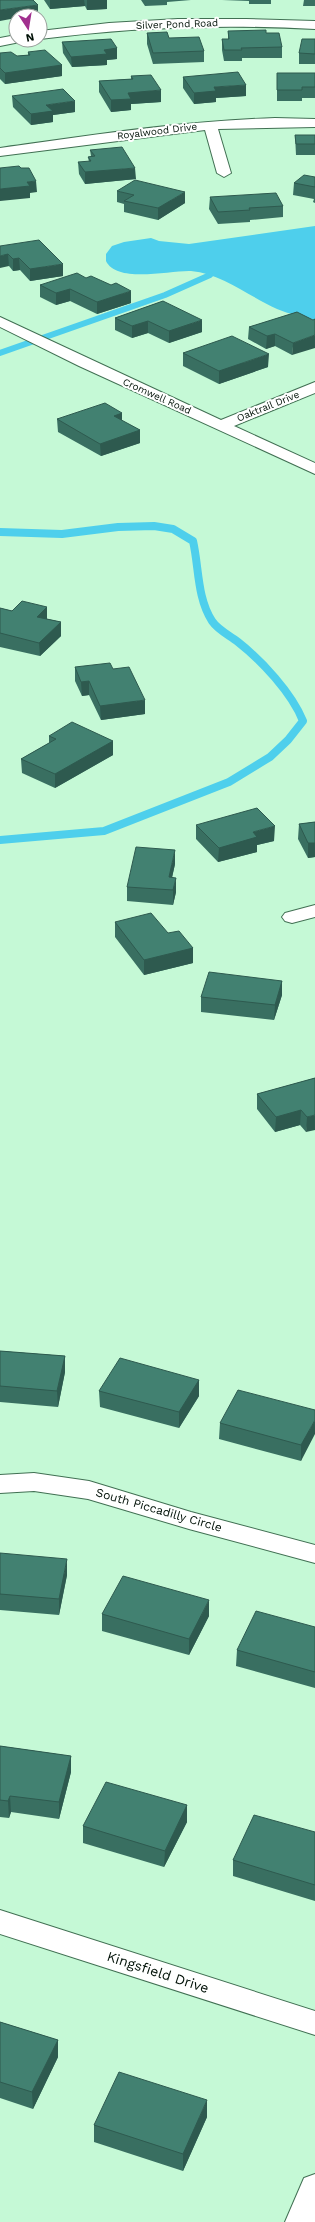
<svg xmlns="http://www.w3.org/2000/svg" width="315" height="2222" viewBox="0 0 315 2222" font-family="'Work Sans',sans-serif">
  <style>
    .water { fill: #4ecfec }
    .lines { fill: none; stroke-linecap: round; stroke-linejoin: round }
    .stream-far1 { stroke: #4ecfec; stroke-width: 6 }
    .stream { stroke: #4ecfec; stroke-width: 8 }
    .street-casing { stroke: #417053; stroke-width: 2 }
    .street { fill: #fff; fill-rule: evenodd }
    .wall { fill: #396f61 }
    .shaded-wall { fill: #2e5a4f }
    .building { fill: #428171; stroke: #2e5a4f }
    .labels { text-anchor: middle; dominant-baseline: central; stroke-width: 4; stroke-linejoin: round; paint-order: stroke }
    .far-street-label { font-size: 10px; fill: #011107; stroke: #fff }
    .street-label { font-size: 12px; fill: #011107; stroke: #fff }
    .near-street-label { font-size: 14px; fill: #011107; stroke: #fff }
  </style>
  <rect width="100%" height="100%" fill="#c5f9d6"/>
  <!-- water -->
  <path class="water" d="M315,226v94c-12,-3 -26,-6 -38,-11 -29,-13 -54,-35 -86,-38 -20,-1 -74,13 -85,-10v-7l6,-8 12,-4 27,-4 8,3 30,3z"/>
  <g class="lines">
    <!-- stream-far1 -->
    <path class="stream-far1" d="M0,353l165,-58 45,-20"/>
    <!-- stream -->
    <path class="stream" d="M0,532l62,2 56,-7 36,-1 19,3 20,12c6,26 4,57 19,80 6,9 17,14 26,21 23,18 54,51 65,79l-15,19 -18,17 -41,25 -125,49 -104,9"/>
    <defs>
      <path id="street" d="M178,19h68l69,2v8c-92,-5 -183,-2 -275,10v-8l69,-8z
        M16,35v5h5l-1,2 -20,4v-8z
        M275,118l40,1v8l-97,2 13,44 -7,4 -7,-4 -12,-43 -205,26v-8c92,-13 183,-27 275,-30z
        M0,317l221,103 94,-38v11l-81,33 81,37v11l-236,-108 -79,-39z
        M315,905v12l-23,6 -7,-2 -3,-4 3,-4z
        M34,1473l55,8 102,31 124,33v18l-126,-34 -101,-30 -54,-8 -34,2v-18z
        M0,1910l315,101v24l-315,-101z
        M315,2174v48h-30l19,-44z"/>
    </defs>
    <!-- street casing -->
    <use href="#street" class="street-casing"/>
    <!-- street -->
    <use href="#street" class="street"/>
  </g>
  <!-- wall -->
  <path class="wall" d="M44,0h63v9l-20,1 -2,-4 -35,3z
    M141,0h50l-24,2v3l-22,1z
    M222,0h49v4h-22v-3z
    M304,0h11v6h-12z
    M228,31l38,2 16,14v11h-40v3h-18l-2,-11v-11h6z
    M147,33l22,5 35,13v11l-51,2 -6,-20z
    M315,39v25h-16v-11z
    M62,42l55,6v11l-10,1v5l-35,2 -9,-14z
    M28,52l34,13v11l-57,8 -5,-5v-26l17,3 11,-1z
    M277,73h38v25h-13v3h-25z
    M131,76l30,26 -30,2v6l-20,2 -12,-20v-11l32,-2z
    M183,77l63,19 -30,2v4l-22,2 -11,-16z
    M12,96l63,16 -22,3v7l-22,3 -18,-18z
    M295,135h20v20h-19z
    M90,150l46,29 -51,5 -6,-10 -1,-12h11l-1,-5 3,-1z
    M314,177h1v26l-2,-1 1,-3 -21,-4 1,-12z
    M117,191l68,12 -27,17 -34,-8v-8l-7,-2z
    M210,197l73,9v11l-33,3v2l-32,2 -9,-15z
    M0,246l63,30 -33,5 -10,-11 -7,1 -4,-5z
    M86,278l25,7 20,18 -34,11 -27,-13 -14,4 -16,-8v-12z
    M163,301l39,31 -33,11 -21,-10 -16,5 -17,-8v-12z
    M297,312l-5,43 -17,-9 -9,3 -18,-10 1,-12z
    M183,353l85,14 -49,17 -36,-18z
    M122,413v8l18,9v13l-39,13 -43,-24 -1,-13z
    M0,608l61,14v14l-21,20 -40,-9z
    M75,667l38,2 32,45 -44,6 -12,-25 -7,1 -7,-15z
    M49,736l64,5v14l-58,33 -33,-15 -1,-14 28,-16z
    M315,822v35l-7,1 -10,-19 1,-15z
    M196,825l78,16 -17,4v7l-39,10 -22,-23z
    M175,864l-3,14 4,14 -3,13 -46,-4v-14z
    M115,922l53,11 25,15v15l-49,12 -29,-38z
    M282,981v14l-8,25 -73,-8v-15z
    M315,1078l-9,54 -6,-7 -25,7 -18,-23v-15z
    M0,1351l65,5v16l-7,35 -58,-5z
    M199,1380v16l-20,32 -79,-21 -1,-16z
    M315,1410l-14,51 -82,-22 1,-16z
    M0,1553l67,22 -8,40 -59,-5z
    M102,1614l107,2 -20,39 -87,-24z
    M315,1627v61l-79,-22 1,-16z
    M0,1746l71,10v16l-12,47 -48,-7 -2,6 -9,-1z
    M187,1805v17l-23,45 -81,-24v-17z
    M315,1832v69l-82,-25v-16z
    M0,2022l58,18v17l-25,52 -33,-11z
    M207,2117l-24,54 -89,-29v-17z"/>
  <!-- shaded-wall -->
  <path class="shaded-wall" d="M50,0h34l1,6 -35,3z
    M87,0h20v9l-20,1z
    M38,5v11h-22v2l-16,3v-11z
    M117,48v11l-10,1v5l-35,2 -1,-10 33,-7z
    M62,65v11l-57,8v-11z
    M246,85v11l-30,2v4l-22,2v-11l20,-6z
    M161,90v12l-30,2v6l-20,2v-12l17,-7z
    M75,101v11l-22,3v7l-22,3v-11l15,-9z
    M135,168l1,11 -51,5v-12z
    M36,181l1,11 -7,1v5l-30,3v-12l27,-7z
    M185,192v11l-27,17v-12z
    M8,254l1,12 -9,2v-12z
    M19,258l1,12 -7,1v-12z
    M63,264v12l-33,5v-12z
    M70,289v12l-14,4v-12z
    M131,291v12l-34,11v-12z
    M202,320v12l-33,11v-12z
    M148,321v12l-16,5v-12z
    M275,334v12l-9,3 1,-13z
    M315,335v13l-23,7 1,-12z
    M269,354l-1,13 -49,17v-13z
    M122,413v13l-8,-10z
    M140,430v13l-39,13 -1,-12z
    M47,607v14l-10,-4z
    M61,622v14l-21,20 -1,-13z
    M89,681v14l-7,1 -1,-14z
    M145,700v14l-44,6 -1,-14z
    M113,741v14l-58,33v-14z
    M275,826l-1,15 -17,4v7l-39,10 1,-14 34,-16z
    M308,843h7v14l-7,1z
    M175,850v14l-6,26v-13z
    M176,878v14l-3,13v-15z
    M193,948v15l-49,12v-15z
    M282,981v14l-8,25 1,-15z
    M301,1110l-1,15 -25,7 1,-15z
    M315,1115v15l-9,2 1,-15z
    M65,1356v16l-7,35 -1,-16z
    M199,1380v16l-20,32v-16z
    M315,1420v14l-14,27v-16z
    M67,1559v16l-8,40v-16z
    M209,1600v16l-20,39v-16z
    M71,1756v16l-12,47v-17z
    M10,1796l1,16 -2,6 -1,-17z
    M187,1805v17l-23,45 1,-16z
    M58,2040v17l-25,52 -1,-17z
    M207,2100v17l-24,54v-17z"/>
  <!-- building -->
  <path class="building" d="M0,0h33l5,5 -38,5z
    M266,30v3h13l3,14 -41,1 1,2h-18l-2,-11h7l-1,-8z
    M167,32l2,6 30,-1 5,14 -51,2 -6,-20z
    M111,39l6,9 -13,2 3,4 -36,3 -9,-15z
    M302,39h13v15l-16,-1z
    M45,50l17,15 -57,8 -5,-5v-15l11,-1 6,4 13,-1 -2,-3z
    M238,72l8,13 -32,2 2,4 -22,2 -11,-16z
    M277,73h38v14h-13v3h-25z
    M151,75l10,15 -33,3 3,6 -20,1 -12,-19 34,-2 -2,-3z
    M63,89l12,12 -29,4 7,6 -22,3 -19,-18z
    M295,135h20v9h-19z
    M122,147l13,21 -50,4 -7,-10 13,-1 -3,-4 7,-1 -5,-6z
    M19,166l2,2h8l7,13 -9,1 3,4 -30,3v-21z
    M304,175l11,2v10l-21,-4z
    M135,180l50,12 -27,16 -34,-7 10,-6 -17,-4z
    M276,193l7,13 -34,2 1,2 -32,2 -8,-15z
    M39,240l24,24 -33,5 -11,-11 -6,1 -5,-5 -8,2v-10z
    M77,273l9,5 5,-2 20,9 5,-2 15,8 -34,11 -27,-13 -14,4 -16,-8z
    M163,301l39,19 -33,11 -21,-10 -16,5 -17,-8z
    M297,312l16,8 2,-1v16l-22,8 -18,-9 -8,2 -18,-9z
    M232,336l37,18 -50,17 -36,-18z
    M105,403l17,10 -8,3 26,14 -40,14 -43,-25z
    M22,601l25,6 -10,10 24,5 -22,21 -39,-10v-25l12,3z
    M110,663l3,6 16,-2 16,33 -45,6 -11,-25 -8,1 -6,-15z
    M72,722l41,19 -58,33 -34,-15 35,-20 -7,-3z
    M257,808l18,18 -22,6 4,5 -38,11 -23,-23z
    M315,822v21h-7l-9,-19z
    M136,847l39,3 -6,27 7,1 -3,12 -46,-3z
    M151,913l17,20 11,-2 14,17 -49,12 -29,-38z
    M209,972l73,9 -7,24 -74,-8z
    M315,1078v37l-8,2 -6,-7 -25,7 -19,-23z
    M0,1351l65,5 -8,35 -57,-5z
    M120,1358l79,22 -20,32 -80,-21z
    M238,1390l77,20v10l-14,25 -81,-22z
    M0,1553l67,6 -8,40 -59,-5z
    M123,1576l86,24 -20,39 -87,-25z
    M256,1611l59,16v45l-78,-22z
    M0,1746l71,10 -12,46 -49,-6 -2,5 -8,-1z
    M106,1782l81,23 -22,46 -82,-25z
    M254,1815l61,17v53l-82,-25z
    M0,2022l58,18 -26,52 -32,-10z
    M119,2072l88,28 -24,54 -89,-29z"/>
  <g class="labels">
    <!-- far-street labels -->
    <g class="far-street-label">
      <text transform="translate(177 24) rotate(-2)">Silver Pond Road</text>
      <text transform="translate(157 131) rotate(-7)">Royalwood Drive</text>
      <text transform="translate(157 396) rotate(24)">Cromwell Road</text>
      <text transform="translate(268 406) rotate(-22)">Oaktrail Drive</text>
    </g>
    <!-- street labels -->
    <g class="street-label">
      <text transform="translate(159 1510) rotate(16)">South Piccadilly Circle</text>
    </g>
    <!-- near-street labels -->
    <g class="near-street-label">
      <text transform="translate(158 1972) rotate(18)">Kingsfield Drive</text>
    </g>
  </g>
  <!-- north arrow -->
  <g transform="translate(28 28) rotate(168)"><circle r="19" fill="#ffffff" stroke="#99a09c"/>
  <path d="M0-3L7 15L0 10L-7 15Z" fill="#a1308e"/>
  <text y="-6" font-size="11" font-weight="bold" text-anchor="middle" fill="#011107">N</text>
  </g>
</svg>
